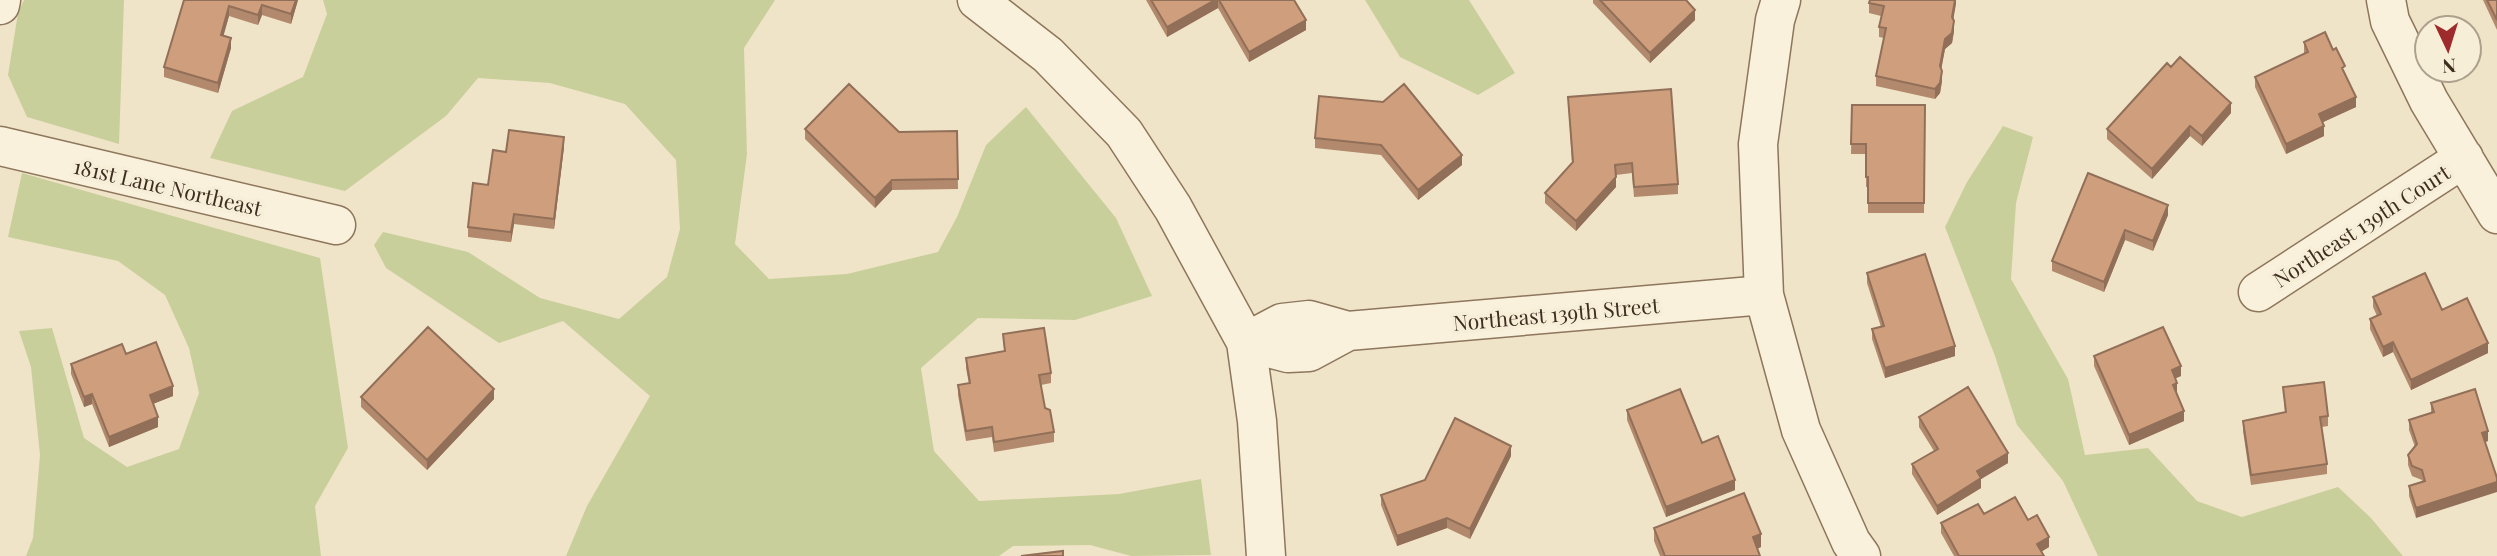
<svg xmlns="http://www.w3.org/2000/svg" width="2497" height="556" viewBox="0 0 2497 556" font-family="'Playfair Display',serif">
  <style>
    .green { fill: #c9cf9b }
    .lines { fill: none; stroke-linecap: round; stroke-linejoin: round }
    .minor-casing { stroke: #8d765c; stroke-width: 41 }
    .minor { stroke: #faf1dc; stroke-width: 38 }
    .wall { fill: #b2896c }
    .shaded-wall { fill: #916f58 }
    .building { fill: #cf9f7d; stroke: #916f58; stroke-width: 2 }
    .labels { text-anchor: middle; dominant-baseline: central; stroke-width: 7; stroke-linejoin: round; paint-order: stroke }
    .street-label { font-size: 21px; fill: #3d2e20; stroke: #f7eed8 }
  </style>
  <rect width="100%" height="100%" fill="#f0e4c8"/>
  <!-- green -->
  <path class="green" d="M24,0h100l-5,144 -92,-27 -19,-42 10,-62z
    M323,0h452l-31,48 3,106 -12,90 34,35 78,-5 91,-22 19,-35 29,-72 40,-38 90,111 36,78 -77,24 -97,-2 -57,50 13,83 45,50 140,-7 82,-15 10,76 -80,1 -41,-11 -77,1 -14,10h-433l21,-50 63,-110 -87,-75 -64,22 -113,-75 -12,-23 9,-13 85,20 72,46 79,21 48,-42 13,-48 -4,-69 -51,-56 -75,-21 -72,-5 -32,38 -101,75 -135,-33 22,-47 71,-34 24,-63z
    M1365,0h104l46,73 -37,22 -78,-38z
    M2003,126l30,11 -17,66 -5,76 57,100 17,76 63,-7 49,53 45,16 96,-30 32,30 33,39h-305l-35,-75 -46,-56 -22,-69 -50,-129 22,-45z
    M22,173l298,85 28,190 -33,58 6,50h-295l7,-18 7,-83 -9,-88 -12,-36 33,-3 32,110 43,29 52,-18 20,-56 -10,-45 -24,-53 -47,-34 -110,-24z"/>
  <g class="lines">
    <defs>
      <path id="minor" d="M977,0l71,55 76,78 49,75 73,134 11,79 9,135
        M1781,0l-6,20 -17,124 6,151 37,135 50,112 10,14
        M2386,0l4,21 39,80 68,113
        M0,5l1,-5
        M0,146l336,79
        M2258,292l206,-134
        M1246,342l36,-19 27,-3 39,11 416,-36
        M1246,342l42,11 21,-1 39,-21"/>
    </defs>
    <!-- minor casing -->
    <use href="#minor" class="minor-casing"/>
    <!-- minor -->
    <use href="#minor" class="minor"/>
  </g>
  <!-- wall -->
  <path class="wall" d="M184,0h114l-7,24 -29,-9 -4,10 -29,-9 -6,19 8,13 -13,45 -54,-16v-10z
    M1146,0h148l12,30 -57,32 -31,-54 -51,29z
    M1593,0h93l9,20 -45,43 -57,-60z
    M1956,0l-3,19 1,12 -2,12 -7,6 -4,20 1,12 -2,12 -5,6 -59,-13v-10l8,-38 -5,-1v-10l2,-11 -12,-3v-10z
    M2483,0h14v30z
    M2304,42l41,34 11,31 -33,15 1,14 -38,18 -31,-67v-10l49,-23z
    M1568,97l110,87v10l-44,3 -2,-24 -16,2v12l-40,44 -31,-28v-10l27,-30z
    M1383,102l79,63 -44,35 -37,-45 -66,-7v-10z
    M1852,105h73l-1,108h-56v-26h-2v-33h-15z
    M2231,113l-29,33 -12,-10 -38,43 -45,-40v-10z
    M805,129l94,3 58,-1 1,58 -66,1 -17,18 -70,-69z
    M564,147l-10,82 -40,-5 -3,18 -43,-5v-10l20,-42z
    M2088,173l80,42 -15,36 -28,-11 -21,52 -52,-21v-10z
    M1867,273l88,83 -70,22 -13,-39v-10l9,-2 -14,-44z
    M2373,297l69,13 46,43 -77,37 -18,-38 -10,5 -13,-28v-10l7,-3 -4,-9z
    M1003,334l48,39v10l-10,2 4,23 9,24v10l-60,10 -2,-15 -26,4 -8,-46v-10l11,-1 -3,-16v-10l38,-7z
    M2094,356l87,20 -6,2 2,15 -1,1 8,27 -55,24 -35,-79z
    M71,364l102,32 -20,8 5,23 -49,20 -17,-43 -8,3 -13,-33z
    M2283,387l45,29v10l-6,1 5,37v10l-76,11 -8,-54v-10l42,-8z
    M361,397l133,2 -67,71 -66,-63z
    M2431,403l57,38 -3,1 -69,76 -7,-22v-10l13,-4v-2l-10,-4 -4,-11v-10l7,-8 -6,-17v-10l22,-7z
    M1627,410l108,80 -69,27 -39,-97z
    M1919,417l89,46 -27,16v9l-44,27 -25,-41v-10l22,-13 -15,-24z
    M1511,456l-41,83 -23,-11 -50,18 -16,-41v-10z
    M1984,514l44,6 21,27 -8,5 3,4h-90l-13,-23v-10z
    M1654,528l107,19 -4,2 3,7h-100l-6,-15z"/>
  <!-- shaded-wall -->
  <path class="shaded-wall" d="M296,0h2l-7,24v-10z
    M1215,0h3v8l-51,29v-10z
    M1955,0h1v4l-4,23v-10z
    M262,5v10l-4,10v-10z
    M229,6v10l-8,29v-10z
    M1695,10v10l-45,43v-10z
    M1306,20v10l-57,32v-10z
    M1954,21v10l-2,12 -7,6 -5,27v-10l5,-27z
    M231,38v10l-13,45v-10z
    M1942,71v10l-2,12 -5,6v-10z
    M2356,97v10l-37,17v-10z
    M2231,103v10l-29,33v-10z
    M2190,126v10l-38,43v-10z
    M2324,126v10l-38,18v-10z
    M564,137v10l-10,82v-10z
    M1462,155v10l-44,35v-10z
    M1616,177v10l-40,44v-10z
    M892,180v10l-17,18v-10z
    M2168,205v10l-15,36v-10z
    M514,214v10l-3,18v-10z
    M2125,230v10l-21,52v-10z
    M2393,342v10l-10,5v-10z
    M2488,343v10l-77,37v-10z
    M1955,346v10l-70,22v-10z
    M2181,366v10l-9,4v-10z
    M2177,383v10l-4,2v-10z
    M173,386v10l-23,9v-10z
    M494,389v10l-67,71v-10z
    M92,394v10l-8,3v-10z
    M2184,411v10l-55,24v-10z
    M158,417v10l-49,20v-10z
    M2488,431v10l-6,2v-10z
    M1511,446v10l-41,83v-10z
    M2008,453v10l-27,16v9l-44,27v-9l40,-35z
    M1735,480v10l-69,27v-10z
    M2497,482v10l-81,26v-10z
    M1447,518v10l-50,18v-10z
    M1761,534v13l-8,3v-13z
    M2049,537v10l-12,7v-10z"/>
  <!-- building -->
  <path class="building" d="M184,0h112l-5,14 -29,-9 -4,10 -29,-9 -8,29 10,3 -13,45 -54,-16z
    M1151,0h64l-48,27z
    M1219,0h75l12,20 -57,32z
    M1600,0h86l9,10 -45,43z
    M1870,0h85l-3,17 2,4 -2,12 -7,6 -5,27 2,5 -2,12 -5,6 -59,-13 10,-48 -7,-1 5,-21 -15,-3z
    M2487,0h10v20z
    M2325,32l8,18 3,-2 9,18 -3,2 14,29 -37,17 5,12 -38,18 -31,-67 53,-25 -4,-10z
    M2180,57l51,46 -29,33 -12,-10 -38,43 -45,-40 60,-66 4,4z
    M849,84l50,48 58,-1 1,48 -66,1 -17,18 -70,-69z
    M1404,84l58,71 -44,35 -37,-45 -66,-7 4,-42 64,6z
    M1671,89l7,95 -44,3 -2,-24 -17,2 1,12 -40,44 -31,-28 28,-31 -5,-65z
    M1852,105h73l-1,98h-56v-26h-2v-33h-15z
    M509,130l55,7 -10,82 -40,-5 -3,18 -43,-5 5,-44 15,2 5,-35 13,2z
    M2088,173l80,32 -15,36 -28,-11 -21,52 -52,-21z
    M1925,254l30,92 -70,22 -13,-39 12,-3 -17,-53z
    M2425,273l17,37 25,-12 21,45 -77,37 -18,-38 -10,5 -13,-28 11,-5 -8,-17z
    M428,327l66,62 -67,71 -66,-63z
    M2163,327l18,39 -9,4 5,13 -4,2 11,26 -55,24 -35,-79z
    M1044,328l7,45 -12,2 6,33 5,2 4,22 -60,10 -2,-15 -26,4 -8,-46 12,-2 -4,-25 39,-7 -2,-17z
    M156,342l17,44 -23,9 8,22 -49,20 -17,-43 -8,3 -13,-33 51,-20 4,10z
    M2324,382l4,34 -8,1 7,47 -76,11 -8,-54 43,-9 -3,-25z
    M1968,387l40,66 -31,18 4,7 -44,28 -25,-42 26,-15 -19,-32z
    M1680,389l22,54 16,-7 17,44 -69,27 -39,-97z
    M2475,389l13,42 -6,2 15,45v4l-81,26 -7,-22 16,-5 -3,-11 -10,-4 -4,-11 9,-11 -8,-24 25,-8 -3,-9z
    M1455,418l56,28 -41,83 -23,-11 -50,18 -16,-41 44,-15z
    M1744,493l17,41 -8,3 7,19h-95l-11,-28z
    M2015,497l13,23 9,-5 12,22 -12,7 7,12h-85l-18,-33 37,-19 6,10z
    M1063,551v5h-42z"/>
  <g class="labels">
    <!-- street labels -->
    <g class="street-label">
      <text transform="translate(168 186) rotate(13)">181st Lane Northeast</text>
      <text transform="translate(2361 225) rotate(-33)">Northeast 139th Court</text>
      <text transform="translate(1556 313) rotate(-5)">Northeast 139th Street</text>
    </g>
  </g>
  <!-- north arrow -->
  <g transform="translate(2448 49) rotate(176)"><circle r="33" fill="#f7eed8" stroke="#ada18e" stroke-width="2"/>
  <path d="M0-5L12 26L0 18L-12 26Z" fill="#9e2a2b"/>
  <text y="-10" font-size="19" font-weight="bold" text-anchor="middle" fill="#3d2e20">N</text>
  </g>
</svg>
